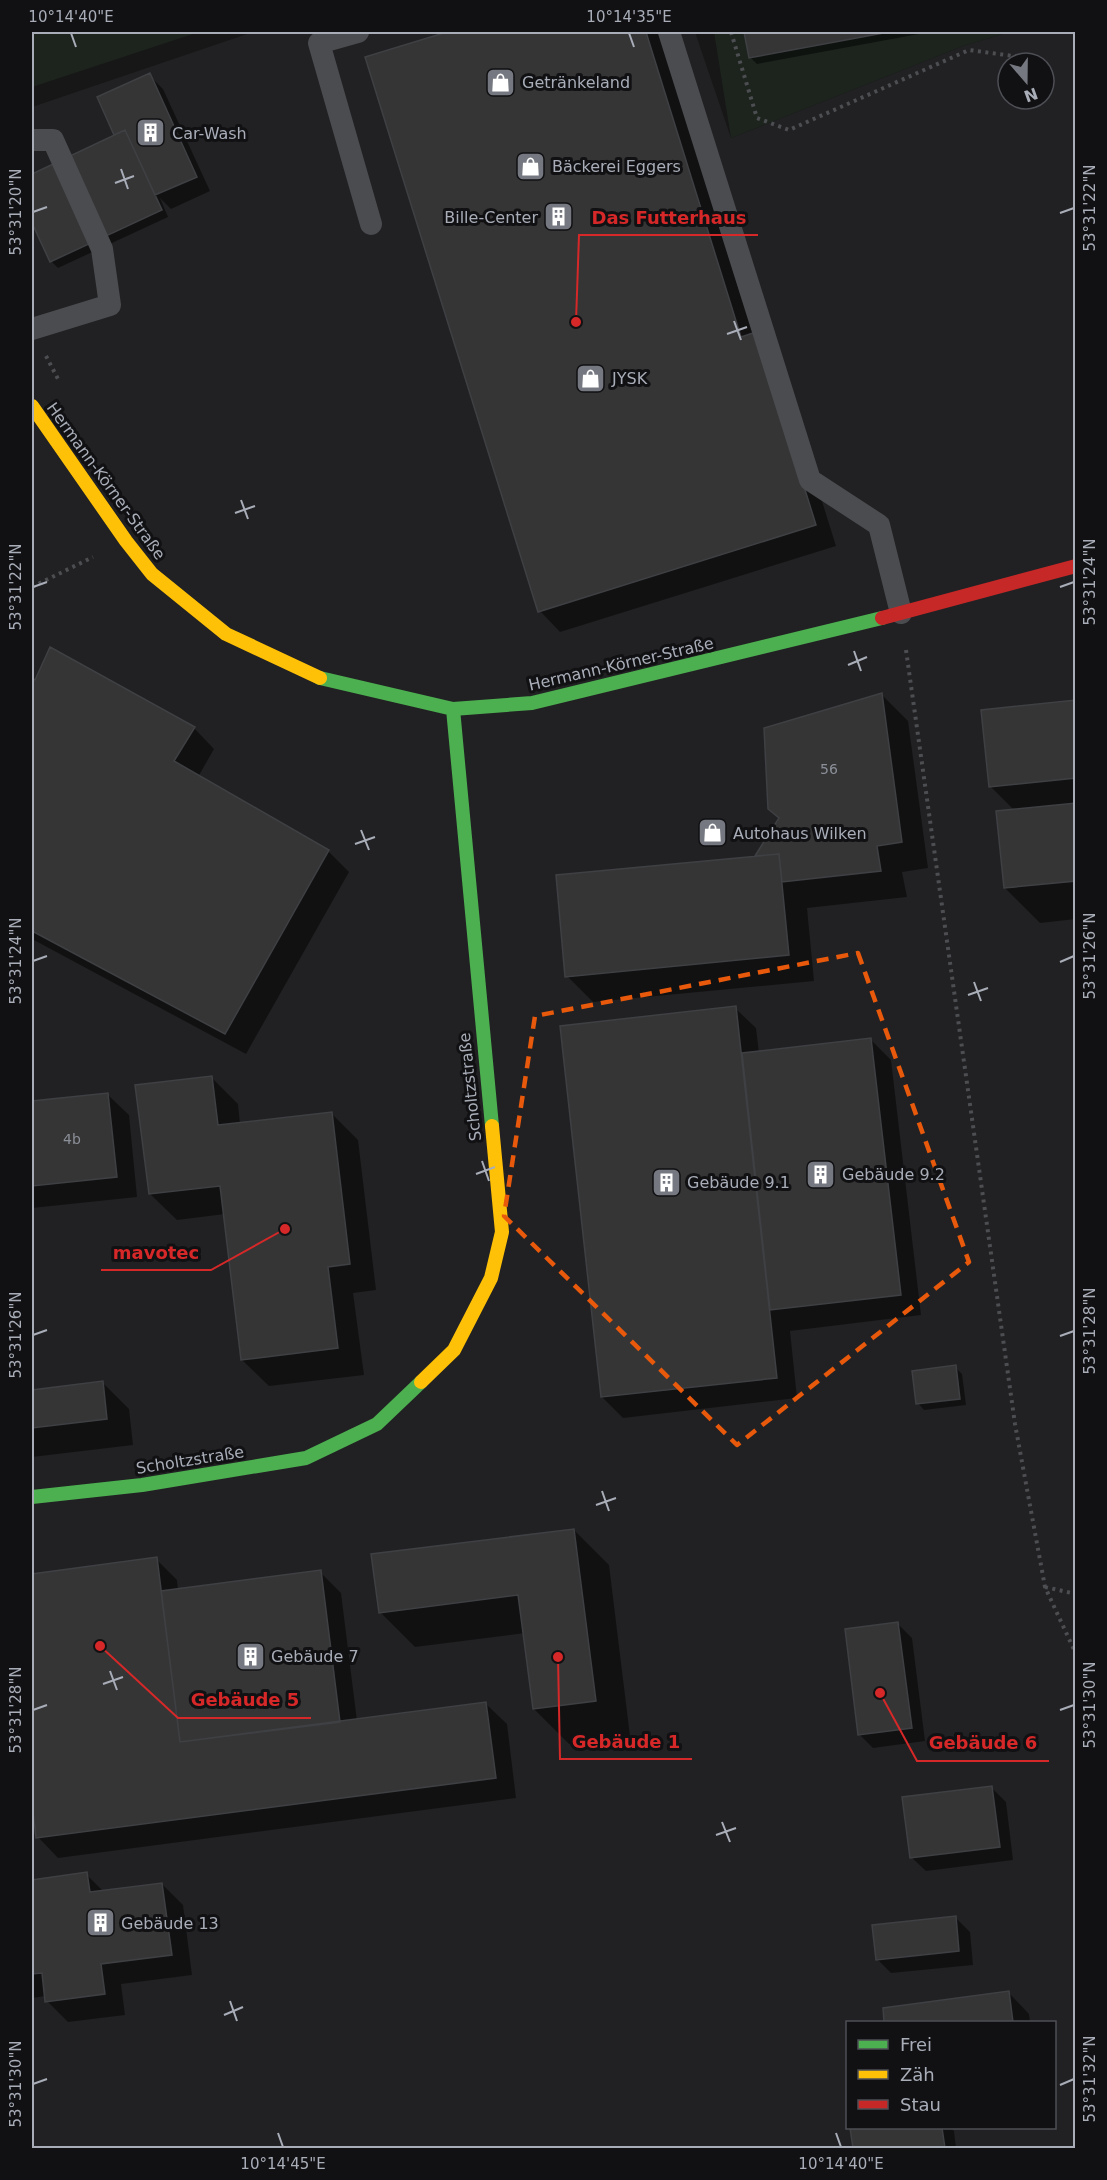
<svg xmlns="http://www.w3.org/2000/svg" width="1107" height="2180" viewBox="0 0 1107 2180" font-family="'DejaVu Sans',sans-serif">
  <style>
    .built { fill: #212123; fill-rule: evenodd }
    .green { fill: #1d241e }
    .shadow { fill: #0007 }
    .building { fill: #353536; stroke: #3f4043; stroke-width: 1.5 }
    .lines { fill: none; stroke-linecap: round; stroke-linejoin: round }
    .path { stroke: #4d4e52; stroke-width: 4; stroke-dasharray: 3 4.5; stroke-linecap: butt }
    .lane { stroke: #4b4c50; stroke-width: 22 }
    .fast { stroke: #4caf50; stroke-width: 14 }
    .slow { stroke: #ffc107; stroke-width: 14 }
    .jam { stroke: #c62828; stroke-width: 14 }
    .marked { fill: none; stroke: #e8590c; stroke-width: 4.5; stroke-dasharray: 12 8; stroke-linejoin: round }
    .ticks { fill: none; stroke: #a8adb8; stroke-width: 2 }
    .labels { text-anchor: middle; dominant-baseline: central; stroke-width: 6; stroke-linejoin: round; paint-order: stroke }
    .number-label { font-size: 14px; fill: #8b8f98 }
    .poi-label { font-size: 16px; fill: #a8adb8; stroke: #111113; text-anchor: start }
    .street-label { font-size: 16px; fill: #a8adb8; stroke: #111113 }
    .leader { fill: none; stroke: #d62828; stroke-width: 2 }
    .callout-dot { fill: #d62828; stroke: #111113; stroke-width: 2 }
    .callout-label { font-size: 18px; text-anchor: middle; font-weight: bold; fill: #d62828; stroke: #111113; stroke-width: 6; stroke-linejoin: round; paint-order: stroke }
    .neatline { fill: none; stroke: #a8adb8; stroke-width: 2 }
    .ticks-label { font-size: 15px; text-anchor: middle; fill: #a8adb8 }
  </style>
  <rect width="100%" height="100%" fill="#171717"/>
  <!-- built -->
  <path class="built" d="M253,32h442l36,106 232,-92 46,-14h66v2116h-1043v-2041zM1008,63h36v36h-36zM848,2022h206v106h-206z"/>
  <!-- green -->
  <path class="green" d="M32,32h167l-167,55z
    M714,32h295l-46,14 -232,92z"/>
  <!-- shadow -->
  <path class="shadow" d="M452,32h207l117,322 60,192 -276,86 -20,-21 -173,-553z
    M745,32h185l-173,32 -7,-7z
    M149,75l14,14 47,102 -39,18 -11,-11 8,19 -110,51 -7,-7 -19,-42v-44l85,-39 -2,-2z
    M32,680l162,48 20,21 -16,28 130,74 21,21 -103,182 -214,-115z
    M882,695l26,26 20,147 -26,4 5,25 -100,11 7,73 -221,21 -26,-26 189,-118 24,-39z
    M1076,702v217l-36,4 -35,-35 10,-77 -24,-24z
    M735,1008l21,20 3,25 111,-14 21,21 30,255 -131,16 7,67 -174,20 -21,-21z
    M211,1077l27,27 2,20 91,-11 27,27 18,150 -23,3 11,82 -95,11 -27,-26 -17,-146 -48,6 -27,-26z
    M108,1095l21,20 8,82 -105,11v-105z
    M955,1367l7,7 4,31 -42,5 -6,-7z
    M103,1383l26,26 4,36 -101,12v-66z
    M574,1530l35,35 21,171 -61,8 -35,-35 -9,-76 -110,14 -35,-35z
    M156,1559l21,21 1,10 142,-18 21,21 16,128 129,-17 21,20 9,74 -458,60 -20,-21 -6,-47v-215z
    M898,1624l14,14 13,103 -52,7 -14,-14z
    M992,1788l14,14 7,58 -87,11 -15,-14z
    M86,1874l18,18 58,-8 21,21 9,70 -71,9 4,31 -57,7 -21,-21 -1,-5 -14,2v-117z
    M955,1917l15,15 3,33 -82,8 -14,-14z
    M1009,1993l20,21 1,8h-144l-2,-13z
    M852,2128h99l3,3 2,17h-101z"/>
  <!-- building -->
  <path class="building" d="M447,32h199l95,305 15,-5 60,193 -278,87 -173,-555z
    M744,32h145l-140,26z
    M150,73l47,104 -42,18 -30,-65 -11,5 -17,-38z
    M125,130l37,80 -112,52 -18,-39v-49z
    M50,647l145,80 -21,34 155,89 -104,184 -193,-103v-253l3,2z
    M882,693l20,149 -25,4 4,25 -99,11 -3,-28 -24,2 24,-38 -11,-9 -4,-81z
    M1076,700v78l-87,9 -8,-77z
    M1076,803v78l-72,7 -8,-77z
    M779,854l10,101 -224,22 -9,-102z
    M736,1006l41,372 -176,19 -41,-371z
    M871,1038l30,257 -131,15 -28,-257z
    M212,1076l6,49 114,-13 18,152 -22,3 10,81 -97,12 -21,-174 -71,8 -14,-109z
    M108,1093l9,84 -85,9v-85z
    M956,1365l4,34 -44,5 -4,-33z
    M103,1381l4,38 -75,9v-38z
    M574,1529l22,172 -63,8 -15,-114 -139,18 -8,-59z
    M157,1557l23,185 306,-40 10,76 -460,60 -4,-36v-228z
    M321,1570l19,152 -160,20 -19,-151z
    M898,1622l14,106 -54,7 -13,-106z
    M992,1786l8,61 -90,11 -8,-61z
    M87,1872l3,20 72,-9 10,72 -71,9 4,30 -60,8 -3,-29 -10,1v-94z
    M956,1916l3,35 -83,9 -4,-35z
    M1009,1991l4,31h-129l-1,-14z
    M850,2128h92l3,20h-92z"/>
  <g class="lines">
    <!-- path -->
    <path class="path" d="M731,32l26,86 32,12 180,-80 74,10
      M46,356l12,23
      M32,587l61,-30
      M906,650l109,774 30,163 31,67
      M1045,1587l31,7"/>
    <!-- lane -->
    <path class="lane" d="M358,32l-39,11 52,181
      M669,32l141,448 69,45 22,88
      M32,140h21l49,109 8,56 -78,24"/>
    <!-- fast -->
    <path class="fast" d="M320,678l133,31 79,-6 350,-85
      M453,709l39,417
      M32,1497l110,-12 164,-27 71,-34 44,-42"/>
    <!-- slow -->
    <path class="slow" d="M32,406l94,135 26,33 74,60 94,44
      M421,1382l33,-32 37,-72 11,-46 -10,-106"/>
    <!-- jam -->
    <path class="jam" d="M882,618l194,-52"/>
  </g>
  <!-- marked area -->
  <path class="marked" d="M858,953l111,309 -232,183 -233,-229 31,-200z"/>
  <!-- ticks -->
  <path class="ticks" d="M71,33l5,14M629,33l5,14M121,169l7,20M115,183l19,-7M33,212l14,-5M1060,213l14,-5M734,321l7,19M727,334l20,-7M241,500l7,19M235,513l20,-7M33,587l14,-5M1060,587l14,-5M854,651l7,20M848,665l19,-8M361,830l8,20M355,844l20,-7M33,961l14,-5M1060,962l14,-6M974,982l7,19M968,995l20,-7M482,1161l7,20M476,1174l19,-7M33,1335l14,-5M1060,1336l14,-5M602,1491l7,20M596,1505l20,-7M110,1671l7,19M103,1684l20,-7M33,1710l14,-5M1060,1710l14,-5M722,1822l8,20M716,1835l20,-7M230,2001l7,20M224,2015l19,-8M33,2084l14,-5M1060,2085l14,-6M278,2133l5,14M836,2133l5,14"/>
  <!-- icons -->
  <defs>
    <symbol id="shop-square" viewBox="-11 -11 22 22"><rect x="-9" y="-9" width="18" height="18" rx="4" fill="#757880" stroke="#111113"/><path d="M-5-2.5h2.3a2.7 3.5 0 0 1 5.4 0H5L5.5 6h-11ZM-1.5-2.5h3a1.5 2.3 0 0 0-3 0Z" fill="#fff"/></symbol>
    <symbol id="building-square" viewBox="-11 -11 22 22"><rect x="-9" y="-9" width="18" height="18" rx="4" fill="#757880" stroke="#111113"/><path d="M-4-6H4V6H1V3H-1V6H-4ZM-2.5-4.3h1.7v1.8h-1.7ZM.8-4.3h1.7v1.8H.8ZM-2.5-1h1.7V.8h-1.7ZM.8-1h1.7V.8H.8Z" fill="#fff"/></symbol>
  </defs>
  <g fill-rule="evenodd">
    <use href="#shop-square" x="484" y="66" width="33" height="33"/>
    <use href="#building-square" x="134" y="116" width="33" height="33"/>
    <use href="#shop-square" x="514" y="150" width="33" height="33"/>
    <use href="#building-square" x="542" y="200" width="33" height="33"/>
    <use href="#shop-square" x="574" y="362" width="33" height="33"/>
    <use href="#shop-square" x="696" y="816" width="33" height="33"/>
    <use href="#building-square" x="804" y="1158" width="33" height="33"/>
    <use href="#building-square" x="650" y="1166" width="33" height="33"/>
    <use href="#building-square" x="234" y="1640" width="33" height="33"/>
    <use href="#building-square" x="84" y="1906" width="33" height="33"/>
  </g>
  <g class="labels">
    <!-- number labels -->
    <g class="number-label">
      <text x="829" y="769">56</text>
      <text x="72" y="1139">4b</text>
    </g>
    <!-- poi labels -->
    <g class="poi-label">
      <text x="522" y="82">Getränkeland</text>
      <text x="172" y="133">Car-Wash</text>
      <text x="552" y="166">Bäckerei Eggers</text>
      <text x="538" y="217" text-anchor="end">Bille-Center</text>
      <text x="612" y="378">JYSK</text>
      <text x="733" y="833">Autohaus Wilken</text>
      <text x="842" y="1174">Gebäude 9.2</text>
      <text x="687" y="1182">Gebäude 9.1</text>
      <text x="271" y="1656">Gebäude 7</text>
      <text x="121" y="1923">Gebäude 13</text>
    </g>
    <!-- street labels -->
    <g class="street-label">
      <text transform="translate(106 481) rotate(54)">Hermann-Körner-Straße</text>
      <text transform="translate(621 664) rotate(-13)">Hermann-Körner-Straße</text>
      <text transform="translate(470 1087) rotate(-96)">Scholtzstraße</text>
      <text transform="translate(190 1460) rotate(-9)">Scholtzstraße</text>
    </g>
  </g>
  <!-- callouts -->
  <path class="leader" d="M576 322L579 235H758M285 1229L211 1270H101M100 1646L178 1718H311M558 1657L560 1759H692M880 1693L917 1761H1049"/>
  <g class="callout-dot">
    <circle cx="576" cy="322" r="6"/>
    <circle cx="285" cy="1229" r="6"/>
    <circle cx="100" cy="1646" r="6"/>
    <circle cx="558" cy="1657" r="6"/>
    <circle cx="880" cy="1693" r="6"/>
  </g>
  <g class="callout-label">
    <text x="669" y="224">Das Futterhaus</text>
    <text x="156" y="1259">mavotec</text>
    <text x="245" y="1706">Gebäude 5</text>
    <text x="626" y="1748">Gebäude 1</text>
    <text x="983" y="1749">Gebäude 6</text>
  </g>
  <!-- border -->
  <rect width="1107" height="2180" fill="none" stroke="#111113" stroke-width="66"/>
  <!-- legend -->
  <rect x="846" y="2021" width="210" height="108" fill="#111113" stroke="#4d4f55" stroke-width="1.5"/>
  <rect x="858" y="2040" width="30" height="9" fill="#4caf50" stroke="#4d4f55" stroke-width="1.5"/>
  <text x="900" y="2051" font-size="18" fill="#a8adb8">Frei</text>
  <rect x="858" y="2070" width="30" height="9" fill="#ffc107" stroke="#4d4f55" stroke-width="1.5"/>
  <text x="900" y="2081" font-size="18" fill="#a8adb8">Zäh</text>
  <rect x="858" y="2100" width="30" height="9" fill="#c62828" stroke="#4d4f55" stroke-width="1.5"/>
  <text x="900" y="2111" font-size="18" fill="#a8adb8">Stau</text>
  <!-- north arrow -->
  <g transform="translate(1026 81) rotate(160)"><circle r="28" fill="#111113" stroke="#4d4f55" stroke-width="1.5"/>
  <path d="M0-4.5L10 22L0 15L-10 22Z" fill="#757880"/>
  <text y="-9" font-size="16" font-weight="bold" text-anchor="middle" fill="#a8adb8">N</text>
  </g>
  <rect x="33" y="33" width="1041" height="2114" class="neatline"/>
  <g class="ticks-label">
    <text x="71" y="22">10°14'40"E</text>
    <text x="629" y="22">10°14'35"E</text>
    <text transform="translate(1090 208) rotate(-90)" y="5">53°31'22"N</text>
    <text transform="translate(16 212) rotate(-90)" y="5">53°31'20"N</text>
    <text transform="translate(1090 582) rotate(-90)" y="5">53°31'24"N</text>
    <text transform="translate(16 587) rotate(-90)" y="5">53°31'22"N</text>
    <text transform="translate(1090 956) rotate(-90)" y="5">53°31'26"N</text>
    <text transform="translate(16 961) rotate(-90)" y="5">53°31'24"N</text>
    <text transform="translate(1090 1331) rotate(-90)" y="5">53°31'28"N</text>
    <text transform="translate(16 1335) rotate(-90)" y="5">53°31'26"N</text>
    <text transform="translate(1090 1705) rotate(-90)" y="5">53°31'30"N</text>
    <text transform="translate(16 1710) rotate(-90)" y="5">53°31'28"N</text>
    <text transform="translate(1090 2079) rotate(-90)" y="5">53°31'32"N</text>
    <text transform="translate(16 2084) rotate(-90)" y="5">53°31'30"N</text>
    <text x="283" y="2169">10°14'45"E</text>
    <text x="841" y="2169">10°14'40"E</text>
  </g>
</svg>
